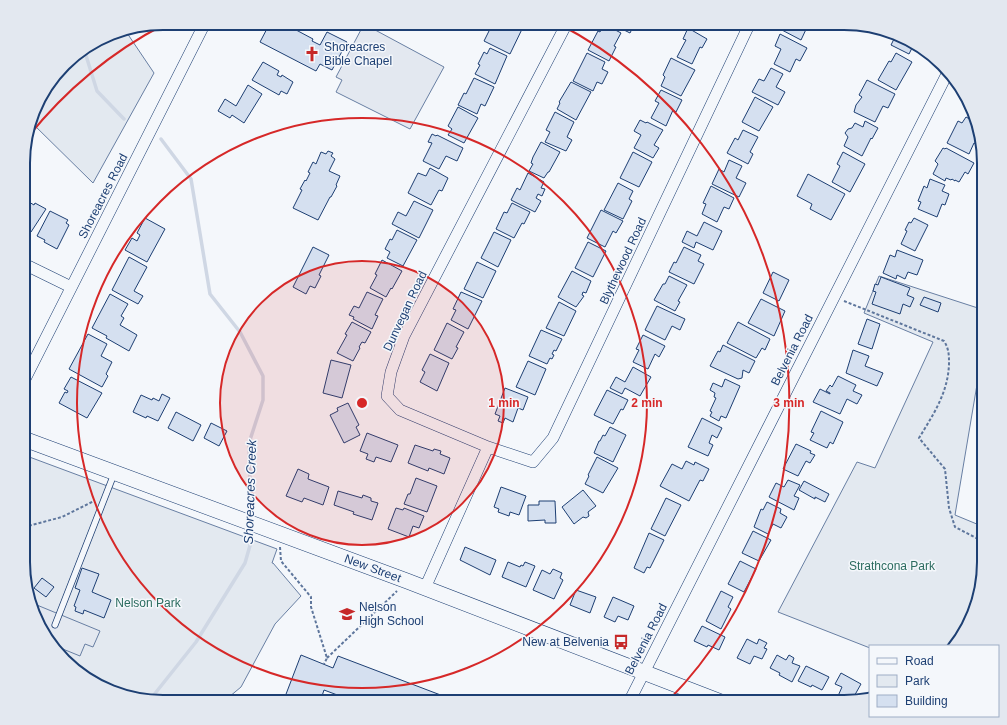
<svg xmlns="http://www.w3.org/2000/svg" width="1007" height="725" viewBox="0 0 1007 725" font-family="Arial,sans-serif">
  <style>
    .green { fill: #e3e9f0; stroke: #687fa3 }
    .parking { fill: #e3e8f0; stroke: #687fa3 }
    .lines { fill: none; stroke-linecap: round; stroke-linejoin: round }
    .stream { stroke: #cfd7e4; stroke-width: 3.5 }
    .building { fill: #d5e0f0; stroke: #1d3f73 }
    .lane-casing { stroke: #1d3f73; stroke-width: 7 }
    .street-casing { stroke: #1d3f73; stroke-width: 12 }
    .secondary-casing { stroke: #1d3f73; stroke-width: 16 }
    .path { stroke: #5e769c; stroke-width: 2; stroke-dasharray: 3 2; stroke-linecap: butt }
    .lane { stroke: #f4f7fb; stroke-width: 5.5 }
    .street { stroke: #f4f7fb; stroke-width: 11 }
    .secondary { stroke: #f4f7fb; stroke-width: 15 }
    .ring { fill: none; stroke: #d62828; stroke-width: 2 }
    .labels { text-anchor: middle; dominant-baseline: central; stroke-width: 3; stroke-linejoin: round; paint-order: stroke }
    .poi-label { font-size: 12px; fill: #1d3f73; stroke: #f4f7fb; text-anchor: start }
    .street-label { font-size: 12px; fill: #1d3f73; stroke: #f4f7fb }
    .park-label { font-size: 12px; fill: #2c6c60; stroke: #f4f7fb }
    .water-label { font-size: 13px; font-style: italic; fill: #1d3f73; stroke: #f4f7fb }
    .rim { fill: none; stroke: #1d3f73; stroke-width: 2 }
    .centre { fill: #d62828; stroke: #f4f7fb; stroke-width: 2 }
    .ring-label { font-size: 12px; text-anchor: middle; font-weight: bold; fill: #d62828; stroke: #f4f7fb; stroke-width: 3; stroke-linejoin: round; paint-order: stroke }
  </style>
  <rect width="100%" height="100%" fill="#f4f7fb"/>
  <!-- green -->
  <path class="green" d="M125,30l29,43 -61,110 -62,-61 7,-21 33,-43 39,-24z
    M879,276l105,34v33l-29,172 29,12v44l-8,36 -20,39h-86v2l-92,-36 79,-150 18,6 58,-126 -69,-29z
    M24,455l253,94 -5,14h1l28,33 -26,28 -34,63 -18,15h-69l-36,-8 -40,-21 -36,-41 -18,-52z"/>
  <!-- parking -->
  <path class="parking" d="M364,24l80,43 -34,62 -74,-37 6,-12 -6,-3z
    M32,603l68,28 -7,16 -8,-3 -5,12 -27,-11 -11,-13z"/>
  <g class="lines">
    <!-- stream -->
    <path class="stream" d="M84,49l13,42 27,28
      M161,139l30,40 19,115 30,38 23,44v24l-14,43 2,76
      M149,701l47,-59 49,-79 6,-21v-15"/>
  </g>
  <!-- building -->
  <path class="building" d="M163,23h8l-4,7 -11,-6z
    M270,23h13l30,16 -1,2 8,4 7,-13 20,10 -15,28 -12,-6 -4,7 -56,-29z
    M424,23h13l1,5 -13,2z
    M493,23h28l3,2 -14,29 -26,-13z
    M610,23h25l-5,10z
    M783,23h26l-8,17 -21,-11z
    M604,24l17,9 -7,13 2,1 -7,14 -21,-11 10,-19 2,1z
    M688,28l19,11 -5,9 -2,-1 -8,17 -15,-7 9,-17 -3,-1z
    M890,31l24,13 -5,10 -18,-9 3,-6 -7,-3z
    M780,34l27,14 -7,13 -4,-2 -6,13 -16,-8 7,-15 -6,-3z
    M490,48l17,8 -12,28 -20,-10 5,-9 -2,-1 6,-12 3,2z
    M587,53l18,9 -3,7 6,3 -6,12 -5,-2 -4,9 -20,-10z
    M896,53l16,9 -16,28 -18,-10 11,-19 2,1z
    M671,58l24,12 -14,26 -20,-10 4,-9 -2,-2z
    M263,62l16,9 -2,4 4,2 1,-2 11,7 -6,12 -6,-3 -2,4 -27,-15z
    M771,68l12,6 -7,13 9,5 -7,13 -26,-13 7,-13 5,2z
    M474,78l20,9 -9,19 -4,-2 -4,10 -19,-9 6,-12 2,1z
    M867,80l28,14 -7,14 -5,-2 -8,16 -21,-10 2,-7 6,-8 -3,-2z
    M571,82l20,10 -15,28 -19,-11 3,-6 -1,-1z
    M248,85l14,9 -18,29 -12,-8 -2,3 -12,-7 7,-12 11,7z
    M661,90l21,10 -6,12 -3,-2 -7,16 -15,-8 8,-15 -4,-2z
    M755,97l18,10 -14,24 -17,-9z
    M458,107l20,11 -14,25 -16,-8 4,-6 -4,-3z
    M555,112l19,10 -7,15 5,3 -6,11 -21,-9 5,-10 -4,-2z
    M966,117l9,5 7,25 -8,-4 -5,11 -22,-11 11,-22 4,2z
    M640,120l6,3 1,-1 16,8 -9,15 5,3 -6,10 -19,-10 7,-13 -7,-4z
    M865,121l13,7 -6,11 -1,-1 -9,18 -18,-10 4,-9 -3,-4 3,-4 4,-1 3,-5 8,4z
    M743,130l15,7 -8,15 3,2 -5,10 -21,-11 8,-15 3,2z
    M432,134l4,2 1,-1 26,13 -6,13 -11,-5 -7,13 -16,-8 9,-18 -4,-1z
    M541,142l19,10 -11,20h-1l-4,6 -15,-7 4,-7 -2,-1 2,-6z
    M943,148l2,1 1,-1 28,15 -6,11 -3,-2 -6,10 -4,-2v1l-3,-2 -1,1 -5,-2 -1,3 -12,-7 5,-10 -3,-3z
    M328,151l5,2 -2,3 4,3 -6,12 11,5 -4,9 1,1 -6,11h-1l-12,23 -25,-12 9,-18 -2,-1 5,-9 1,1 4,-8 -2,-1 5,-10 3,2 5,-12 5,2z
    M633,152l19,10 -13,25 -19,-9z
    M843,152l22,12 -15,28 -18,-10 8,-16 -3,-2z
    M729,160l13,6 -6,12 10,5 -7,14 -27,-13 7,-15 5,3z
    M430,168l18,10 -6,13 -3,-1 -8,15 -23,-12 10,-20 8,3z
    M528,173l16,9 -3,6 4,1 -3,7 -4,-2 -2,4 5,3 -6,11 -24,-12 6,-12 3,2z
    M808,174l37,20 -14,26 -21,-11 2,-5 -15,-8z
    M930,179l15,6 -3,6 7,3 -4,11 -3,-1 -5,13 -19,-8 3,-7 -3,-1 6,-15 3,2z
    M618,183l15,8 -4,8 3,2 -9,18 -19,-9z
    M711,186l23,12 -5,11 -5,-2 -7,15 -15,-8 4,-10 -3,-1z
    M24,199l10,6 1,-2 11,6 -15,23 -7,-4z
    M414,201l19,9 -14,28 -27,-14 6,-12 8,4z
    M512,203l18,9 -6,12 -2,-1 -8,15 -18,-9 8,-17 3,1z
    M601,210l22,11 -7,12 -3,-2 -8,16 -18,-9z
    M50,211l18,9 -2,3 3,2 -12,24 -13,-7 1,-2 -8,-4z
    M145,218l20,11 -18,33 -22,-12 7,-12 5,3 3,-6 -3,-2z
    M914,218l14,7 -13,26 -14,-7 6,-13 -2,-1 4,-8 2,1z
    M704,222l18,9 -9,19 -17,-8 -2,6 -12,-6 5,-11 10,5z
    M397,230l20,10 -14,26 -16,-8 3,-6 -5,-3 5,-10 2,1z
    M494,232l17,8 -13,27 -17,-9z
    M588,242l18,9 -13,26 -18,-9z
    M313,247l16,8 -10,20 2,1 -6,12 -5,-2 -4,8 -13,-7z
    M684,247l17,8 -3,6 6,3 -10,20 -25,-12 5,-10 2,1z
    M897,250l26,10 -6,15 -9,-3 -3,7 -8,-4 -1,4 -13,-6 7,-18 5,2z
    M129,257l18,10 -13,24 9,5 -5,8 -26,-14z
    M382,260l20,11 -10,18 -1,-1 -5,9 -16,-9 7,-13 -2,-1z
    M477,262l19,9 -13,27 -19,-9z
    M572,271l19,10 -5,12 -3,-1 -1,3 2,1 -8,11 -18,-10z
    M773,272l16,8 -10,21 -16,-8z
    M669,276l18,9 -9,16 2,1 -5,9 -21,-11 9,-16h2z
    M881,277l29,11 -3,7 7,3 -4,9 -7,-3 -3,10 -28,-10 4,-12 -3,-1 2,-7 3,1z
    M367,292l16,7 -8,16 3,1 -6,13 -19,-10 1,-2 -5,-2 5,-9 5,2z
    M461,292l21,9 -14,28 -17,-9 5,-10 -3,-1z
    M110,294l18,10 -7,12 3,2 -4,7 17,10 -8,16 -23,-13 1,-2 -15,-8z
    M924,297l17,6 -3,9 -18,-7z
    M761,299l24,12 -11,25 -26,-13z
    M559,302l17,9 -12,25 -18,-8z
    M657,306l28,13 -5,11 -8,-4 -7,14 -20,-10z
    M867,319l13,5 -8,25 -14,-5z
    M352,322l19,10 -6,11 -3,-1 -3,5 1,1 -7,13 -16,-8 10,-18 -2,-1z
    M738,322l32,17 -5,11 -3,-2 -6,10 -29,-15z
    M447,323l17,9 -8,15 2,1 -6,11 -18,-9z
    M541,330l21,9 -6,12 -2,-1 -2,4 2,1 -2,4 -2,-1 -3,6 -18,-8z
    M88,334l19,10 -6,12 11,6 -6,12 2,2 -6,11 -33,-18z
    M643,335l22,11 -6,11 -4,-3 -7,15 -15,-7 6,-12 -3,-1z
    M723,345l32,16 -6,12 -6,-3 -1,8 -4,1 -28,-13 8,-15 2,1z
    M853,350l16,6 -4,10 18,7 -6,13 -31,-13z
    M430,354l19,9 -12,28 -17,-9 5,-10 -3,-2z
    M331,360l20,5 -9,33 -19,-5z
    M528,361l18,8 -11,26 -19,-8z
    M633,367l18,10 -11,19 -15,-8 -3,6 -12,-6 6,-11 9,5z
    M838,376l18,9 -3,6 9,4 -5,9 -10,-5 -7,15 -27,-12 7,-13 10,5v-1l-4,-2 4,-6 2,2z
    M71,377l31,16 -15,25 -28,-15 6,-11 2,1 1,-2 -4,-2z
    M725,379l15,7 -14,32 -5,-2 -2,5 -9,-5 2,-4 -2,-1 6,-13 -2,-1 1,-4 -5,-3 3,-7 9,4z
    M505,388l23,9 -5,13 -5,-2 -5,14 -8,-4 -2,5 -5,-2 2,-5 -5,-2z
    M607,390l21,10 -5,10 -2,-1 -8,15 -19,-9z
    M162,394l8,4 -12,23 -11,-5 -1,2 -13,-6 8,-17 11,5 1,-2 6,3z
    M348,403l11,22 -3,2 4,8 -16,8 -14,-28 8,-4 -1,-3z
    M821,411l22,11 -10,22 -3,-2 -3,6 -17,-8 4,-7 -3,-1z
    M176,412l25,13 -8,16 -25,-13z
    M702,418l20,10 -5,10 -5,-3 -3,8 4,2 -5,11 -20,-9z
    M211,423l16,8 -8,15 -15,-8z
    M610,427l16,8 -13,27 -19,-9 5,-12h1l3,-6 2,1z
    M367,433l31,12 -7,17 -15,-5 -2,5 -8,-3 2,-5 -8,-3z
    M796,444l15,7 -1,2 5,2 -5,8 -4,-2 -8,15 -15,-7z
    M415,445l18,6 1,-2 7,2 -1,3 10,4 -6,16 -15,-6 -1,3 -20,-8z
    M597,457l21,11 -15,25 -18,-9 4,-8 -1,-1z
    M686,461l8,4 1,-3 14,7 -6,12 -3,-1 -11,21 -29,-15 12,-22 10,5z
    M298,469l11,5 -1,5 21,8 -6,18 -19,-7 -2,4 -16,-6z
    M416,478l21,8 -10,26 -23,-8 4,-10h2z
    M788,480l12,5 -6,11 5,2 -5,12 -25,-13 7,-14 8,4z
    M804,481l25,13 -4,8 -10,-5v2l-16,-9z
    M501,487l25,9 -7,19 -9,-3 -1,4 -11,-4 1,-3 -5,-2z
    M583,490l13,16 -8,6 1,4 -3,2 -3,-1 -9,7 -12,-17z
    M338,491l24,7 1,-3 8,3v3l7,2 -6,17 -19,-6 1,-2 -20,-7z
    M666,498l15,7 -16,31 -14,-7z
    M539,501h16l1,22h-11v-3l-17,1v-16h11z
    M767,502l14,7 -1,4 7,4 -6,11 -8,-4 -5,10 -14,-7 7,-18 2,1z
    M396,508l7,2 1,-2 20,8 -5,12 -6,-2 -4,11 -21,-8z
    M753,531l18,9 -12,21 -17,-8z
    M649,533l15,7 -14,28 -3,-1 -3,6 -10,-5z
    M465,547l31,13 -6,15 -30,-15z
    M740,561l16,8 -12,23 -16,-8z
    M508,562l12,5 1,-2 2,1 2,-4 10,4 -9,21 -24,-10z
    M82,568l17,6 -7,18 19,8 -7,18 -20,-8 -1,4 -8,-3 1,-4 -2,-1 6,-16 -5,-2z
    M553,569l9,4 -2,5 3,2 -9,19 -21,-9 9,-20 8,4z
    M42,578l12,9 -8,10 -12,-9z
    M576,590l20,7 -6,16 -20,-8z
    M721,591l12,6 -5,10 3,2 -10,20 -15,-8z
    M613,597l21,9 -6,14 -10,-4 -3,6 -11,-5z
    M702,626l23,11 -6,13 -11,-5 -1,2 -13,-6z
    M747,639l10,5 2,-5 8,4 -3,5 3,1 -5,10 -8,-3 -4,8 -13,-6z
    M301,655l32,13 5,-12 121,46h-103l-32,-12 -4,12h-37z
    M777,655l9,5 3,-5 5,3 -2,5 8,3 -8,16 -13,-7 1,-2 -10,-5z
    M806,666l23,11 -7,13 -10,-5 -1,2 -13,-6z
    M841,673l20,11 -9,16 -4,1 -10,-5 4,-9 -7,-3z
    M511,695l21,7h-24z"/>
  <g class="lines">
    <defs>
      <path id="lane" d="M55,625l59,-151"/>
      <path id="street" d="M567,23l-163,313 -13,36 -4,24 13,14 88,37 45,15 20,-24 197,-415
        M24,264l47,23
        M24,381l181,-358
        M425,588l63,-141
        M629,702l318,-628"/>
      <g id="secondary">
        <path id="s1" d="M24,439l383,142 314,121"/>
      </g>
    </defs>
    <!-- lane casing -->
    <use href="#lane" class="lane-casing"/>
    <!-- street casing -->
    <use href="#street" class="street-casing"/>
    <!-- secondary casing -->
    <use href="#secondary" class="secondary-casing"/>
    <!-- path -->
    <path class="path" d="M844,301l100,40c5,8 5,14 5,23 -1,29 -16,51 -30,74l26,31 4,39 6,19 29,15
      M24,527l38,-10 32,-16
      M280,547l1,14 30,36v10l16,51 -3,6
      M327,658l70,-67"/>
    <!-- lane -->
    <use href="#lane" class="lane"/>
    <!-- street -->
    <use href="#street" class="street"/>
    <!-- secondary -->
    <use href="#secondary" class="secondary"/>
  </g>
  <!-- distance rings -->
  <circle cx="362" cy="403" r="142" fill="#d62828" fill-opacity=".12"/>
  <g class="ring">
    <circle cx="362" cy="403" r="142"/>
    <circle cx="362" cy="403" r="285"/>
    <path d="M28 137A427 427 0 0 1 165 24M559 24A427 427 0 0 1 669 700"/>
  </g>
  <!-- icons -->
  <defs>
    <symbol id="church-bare" viewBox="-9 -9 18 18"><path d="M-1.2-6h2.4v3.5h3.3v2.4h-3.3V6h-2.4V-.1h-3.3v-2.4h3.3Z" fill="#c62828" stroke="#f4f7fb" stroke-width="2.5" paint-order="stroke"/></symbol>
    <symbol id="school-bare" viewBox="-9 -9 18 18"><path d="M0-5L7-2L0 1L-7-2ZM-4 1L0 2.5L4 1V4Q0 6-4 4Z" fill="#c62828" stroke="#f4f7fb" stroke-width="2.5" paint-order="stroke"/></symbol>
    <symbol id="bus-bare" viewBox="-9 -9 18 18"><path d="M-5-6H5V4H4V6H2V4H-2V6H-4V4H-5ZM-3.5-4V0h7V-4ZM-3.5 1.2v1.5H-2V1.2ZM2 1.2v1.5H3.5V1.2Z" fill="#c62828" stroke="#f4f7fb" stroke-width="2.5" paint-order="stroke"/></symbol>
  </defs>
  <g fill-rule="evenodd">
    <use href="#church-bare" x="301" y="43" width="22" height="22"/>
    <use href="#school-bare" x="336" y="603" width="22" height="22"/>
    <use href="#bus-bare" x="610" y="631" width="22" height="22"/>
  </g>
  <g class="labels">
    <!-- poi labels -->
    <g class="poi-label">
      <text x="324" y="47">Shoreacres<tspan x="324" dy="14">Bible Chapel</tspan></text>
      <text x="359" y="607">Nelson<tspan x="359" dy="14">High School</tspan></text>
      <text x="609" y="642" text-anchor="end">New at Belvenia</text>
    </g>
    <!-- street labels -->
    <g class="street-label">
      <text transform="translate(103 196) rotate(-63)">Shoreacres Road</text>
      <text transform="translate(623 261) rotate(-65)">Blythewood Road</text>
      <text transform="translate(405 311) rotate(-65)">Dunvegan Road</text>
      <text transform="translate(792 350) rotate(-63)">Belvenia Road</text>
      <text stroke="none"><textPath href="#s1" startOffset="372">New Street</textPath></text>
      <text transform="translate(646 639) rotate(-63)">Belvenia Road</text>
    </g>
    <!-- park labels -->
    <g class="park-label">
      <text x="892" y="566">Strathcona Park</text>
      <text x="148" y="603">Nelson Park</text>
    </g>
    <!-- water labels -->
    <g class="water-label">
      <text transform="translate(250 492) rotate(-88)">Shoreacres Creek</text>
    </g>
  </g>
  <!-- crop -->
  <path d="M0 0H1007V725H0ZM163 30H844A133 133 0 0 1 977 163V562A133 133 0 0 1 844 695H163A133 133 0 0 1 30 562V163A133 133 0 0 1 163 30Z" fill="#e3e8f0" fill-rule="evenodd"/>
  <path class="rim" d="M163 30H844A133 133 0 0 1 977 163V562A133 133 0 0 1 844 695H163A133 133 0 0 1 30 562V163A133 133 0 0 1 163 30Z"/>
  <circle cx="362" cy="403" r="6" class="centre"/>
  <g class="ring-label">
    <text x="504" y="407">1 min</text>
    <text x="647" y="407">2 min</text>
    <text x="789" y="407">3 min</text>
  </g>
  <!-- legend -->
  <rect x="869" y="645" width="130" height="72" fill="#f4f7fb" stroke="#9eadc5"/>
  <rect x="877" y="658" width="20" height="6" fill="#f4f7fb" stroke="#9eadc5"/>
  <text x="905" y="665" font-size="12" fill="#1d3f73">Road</text>
  <rect x="877" y="675" width="20" height="12" fill="#e3e9f0" stroke="#9eadc5"/>
  <text x="905" y="685" font-size="12" fill="#1d3f73">Park</text>
  <rect x="877" y="695" width="20" height="12" fill="#d5e0f0" stroke="#9eadc5"/>
  <text x="905" y="705" font-size="12" fill="#1d3f73">Building</text>
</svg>
